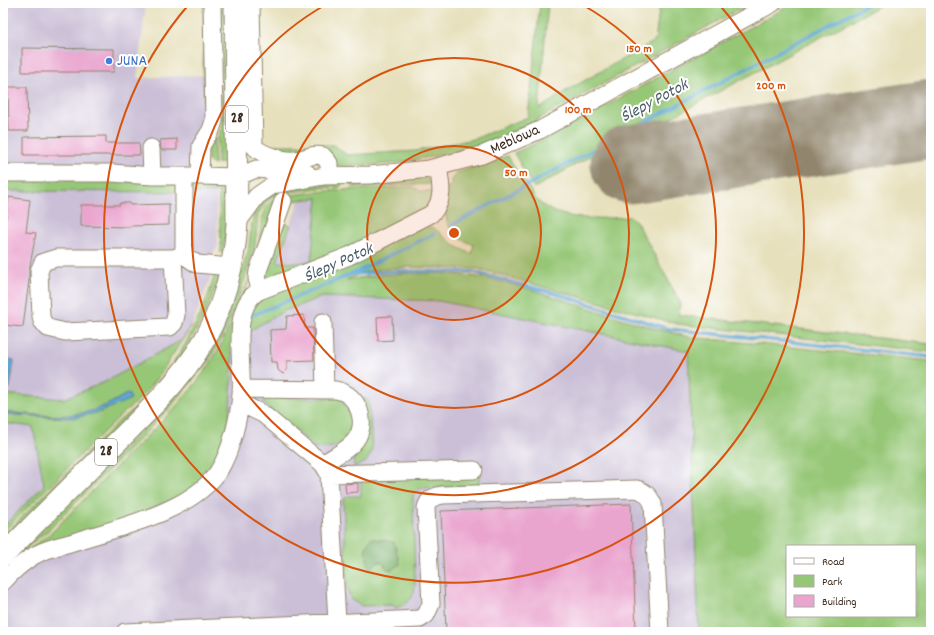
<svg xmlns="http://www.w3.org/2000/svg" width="934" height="635" viewBox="0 0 934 635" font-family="Dekko,sans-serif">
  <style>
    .industrial { fill: #cabfd6 }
    .green { fill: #96c777; stroke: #68784a; fill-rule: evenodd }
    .forest { fill: #78ac68; stroke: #5a6b43 }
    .water { fill: #61a7d7; stroke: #4e687a }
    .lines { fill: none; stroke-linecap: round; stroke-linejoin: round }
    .stream { stroke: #61a7d7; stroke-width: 3.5 }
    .runway { stroke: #91856d; stroke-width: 79 }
    .building { fill: #eaa5cf }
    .minor-casing { stroke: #91856d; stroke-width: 19 }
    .major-casing { stroke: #91856d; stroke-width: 23 }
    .minor { stroke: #fff; stroke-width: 17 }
    .major { stroke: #fff; stroke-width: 21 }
    .ring { fill: none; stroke: #d7540e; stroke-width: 2 }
    .shop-dot { fill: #3f7fe0; stroke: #fff; stroke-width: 1.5 }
    .labels { text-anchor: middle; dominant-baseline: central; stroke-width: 4; stroke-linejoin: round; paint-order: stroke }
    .shield { fill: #fff; stroke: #766a62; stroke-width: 1 }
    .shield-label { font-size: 15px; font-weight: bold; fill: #3b2a1e }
    .shop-label { font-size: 16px; fill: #366cbe; stroke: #fff; text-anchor: start }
    .street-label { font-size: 16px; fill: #3b2a1e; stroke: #fff }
    .water-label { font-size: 17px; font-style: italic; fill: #4a5c68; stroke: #fff }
    .centre { fill: #d7540e; stroke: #fff; stroke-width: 2 }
    .ring-label { font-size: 12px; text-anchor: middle; font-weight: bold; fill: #d7540e; stroke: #fff; stroke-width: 4; stroke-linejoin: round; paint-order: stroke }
  </style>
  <rect width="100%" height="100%" fill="#fff"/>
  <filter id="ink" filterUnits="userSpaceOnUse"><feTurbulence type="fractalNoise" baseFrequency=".025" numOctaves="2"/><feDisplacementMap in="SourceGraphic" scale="8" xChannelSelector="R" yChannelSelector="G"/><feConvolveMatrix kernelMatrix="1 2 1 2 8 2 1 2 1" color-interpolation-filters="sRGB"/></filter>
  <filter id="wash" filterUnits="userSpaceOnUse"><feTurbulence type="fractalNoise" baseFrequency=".012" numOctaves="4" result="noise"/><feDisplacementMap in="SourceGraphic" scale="16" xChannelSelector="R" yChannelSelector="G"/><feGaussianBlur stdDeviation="0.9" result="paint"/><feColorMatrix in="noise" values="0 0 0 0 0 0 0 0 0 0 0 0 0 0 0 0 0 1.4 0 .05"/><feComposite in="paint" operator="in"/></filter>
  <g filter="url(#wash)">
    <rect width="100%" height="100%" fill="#e7e0bc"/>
    <!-- industrial -->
    <path class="industrial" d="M3,3h143l-9,75 66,-3 2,47 -11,25 -1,18 -3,4 -187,9z
      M3,191l213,1 2,55 -7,9 2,16 -21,53 -10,15 -77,42 -42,17 -60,-5z
      M318,198l-7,64h-34l22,-61z
      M322,297l117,4 249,50 11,281h-696v-54l162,-152 67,-86 52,-29z
      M3,423l30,4 11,58 -41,42z"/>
    <!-- green -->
    <path class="green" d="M204,3l4,114 -3,5 -2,-47z
      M221,3h6v154l-2,4 -8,3 1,-26 4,-15z
      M540,3h8l-9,106 27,-18 89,-50 5,-38h91l-227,124 -36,15 -35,11 -62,11 -56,2 -73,-18 -3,-3 16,4 1,-4h58l13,10 68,-4 59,-12 54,-22z
      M794,3h91l-243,130 -12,1 -96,54 -20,-35 33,-15z
      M215,138l-1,27 -6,-4 -1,-15z
      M508,156c4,9 9,15 15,22 6,8 9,19 17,25 24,20 62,15 90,14l6,4 44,81 -1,13 252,29v8l-254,-28 -198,-55 -70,-2 -43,4 -19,9c50,-9 108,-10 157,2 63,17 123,41 186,55l241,24v271h-232l-11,-281 -249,-50 -117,-4 -38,14 -38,22 7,-31 172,-76 9,2 20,17 17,9 3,-9c-31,-12 -31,-29 -27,-58h4v-7l5,-7zM787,546h128v70h-128z
      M421,177l7,2 4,5 -79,3 -3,-3v-2z
      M3,178l172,4 3,10 -175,-1z
      M214,182l2,10 -27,1 6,-10z
      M343,182l-3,5 -21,1 -35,5 -11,3 -7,6 -8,12 -3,32 -17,54 -12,29 -16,30 -40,49 -121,122 -17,13 -29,29v-3l153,-154 81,-131 11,-32 6,-43 22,-19z
      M218,184l7,5 2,5v33l-4,25 -3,1 1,-6z
      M413,187l9,5 12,-2 -4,16 -70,38 -90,36 -6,-3 20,-54 7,2 -14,37 21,1 13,-2 7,-63 -42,5c-14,40 -31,81 -40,122 -10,47 6,117 -34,155 -7,7 -17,12 -25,17l-174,79 29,-29 20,-15c28,-29 56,-57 85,-86 33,-33 68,-66 88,-110 13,-27 29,-63 34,-93 3,-15 -1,-32 13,-42 19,-12 114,-12 141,-14z
      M215,273l4,2v3c-14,42 -34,76 -62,109l-154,157v-8l117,-116c41,-27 84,-100 95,-147z
      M192,325l-31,48 -18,23 -24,21 -116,115v-5l41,-42 -11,-58 -30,-4v-9l63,4 34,-6 28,-19c-45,30 -74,23 -125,19v-18l60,5 42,-17 77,-42z
      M265,398h74c25,22 10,55 -23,50l-51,-43 -2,-5z
      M359,398l7,1 3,3 3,49 -6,11 -12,5 -1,-18z
      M479,472v14l-57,2 -5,2 -4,5 2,88c0,14 -6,22 -20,25v-3l-33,1 -11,-6 -4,-13 -4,-87 5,-4h13v-15zM379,540h6l11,8 1,9 3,7 -15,1 -3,-3 -9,2z"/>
    <!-- forest -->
    <path class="forest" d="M371,538l23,4 6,22 -8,6 -5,-1 -5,-7h-4l-6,5h-3l-4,-17z"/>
    <!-- water -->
    <path class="water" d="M3,358l11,2 -4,28 -7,-1z
      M128,393l3,6 -31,13 -27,6 -70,-4v-2c52,4 79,11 125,-19z"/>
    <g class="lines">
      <!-- stream -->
      <path class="stream" d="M452,225l418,-222
        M352,274l50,-3 71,1 84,22 112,35 262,28
        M253,315l99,-41 82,-40"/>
      <!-- runway -->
      <path class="runway" d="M630,164l301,-45"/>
    </g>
    <g id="blocks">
      <!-- building -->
      <path class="building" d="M22,48l92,1v23h-92z
        M8,87h19l1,44h-19z
        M106,136v7h33l1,12h-116v-18z
        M177,139v11h-16l-1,-10z
        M9,197l21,3 -4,32 10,1 -7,38v9l-6,47 -20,-2v-89z
        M120,203h10v2l39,-1v21l-39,1v1l-49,-1v-21h39z
        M304,315l1,13h8l1,32 -27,1v9l-4,4 -5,-4 -1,-8h-6l-1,-32 16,-1 1,-13z
        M392,316l1,24 -15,1 -1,-24z
        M358,483v9l-12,1 -1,-9z
        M631,504l5,128h-190l-5,-121z"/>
    </g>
  </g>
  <g filter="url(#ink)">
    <use href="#blocks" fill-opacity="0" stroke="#91856d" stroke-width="1"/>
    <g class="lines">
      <defs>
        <path id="minor" d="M212,3l2,118 -3,9 -10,16 -1,30 37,1 19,-8 51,4
          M251,3l3,143c7,9 30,15 41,14 10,-1 18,-7 28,-4l6,7v13
          M151,148l1,28h32
          M3,173h109l40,3
          M237,223l20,-27 16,-11 51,-9 46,-1 59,-6 53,-14 58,-25 233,-127
          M182,254l15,10 34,3
          M173,258l3,57 -2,8 -4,4 -105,5 -17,-4 -6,-7 -1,-5 -2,-45 4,-9 13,-4h117l8,-2 3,-7v-73h16
          M260,290l-3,-12 1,-7 25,-70
          M323,322l2,67
          M241,389l95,1c23,4 34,35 17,53 -8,9 -21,14 -30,21
          M240,403l23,11 60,50 6,10 145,-4
          M329,474l8,148 2,10
          M3,582c9,-10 20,-20 32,-27 11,-6 23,-9 35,-12 45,-15 120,-30 148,-71 13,-20 21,-54 23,-78 3,-28 -12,-87 18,-103l90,-35 82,-42c14,-13 10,-30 7,-47
          M125,632l295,-13 6,-4 5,-11 -5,-96c2,-9 8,-12 17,-13l194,-6c9,3 12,7 16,15l7,128"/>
        <path id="major" d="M3,556c35,-36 71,-72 107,-107 38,-38 81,-77 103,-126 14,-31 22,-66 24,-100l-2,-220"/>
      </defs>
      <!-- minor casing -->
      <use href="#minor" class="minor-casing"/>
      <!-- major casing -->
      <use href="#major" class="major-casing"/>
      <!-- minor -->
      <use href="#minor" class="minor"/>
      <!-- major -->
      <use href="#major" class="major"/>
    </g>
  </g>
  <!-- distance rings -->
  <circle cx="454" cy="233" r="87" fill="#d7540e" fill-opacity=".12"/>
  <g class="ring">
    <circle cx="454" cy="233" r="87"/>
    <circle cx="454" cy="233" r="175"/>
    <path d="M581 4A262 262 0 1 1 327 4"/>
    <path d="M718 3A350 350 0 1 1 190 3"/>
  </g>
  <!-- markers -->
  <circle class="shop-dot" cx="109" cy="61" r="4"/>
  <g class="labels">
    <!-- shield labels -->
    <g class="shield">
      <rect x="226" y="106" width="22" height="26" rx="3"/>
      <rect x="95" y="439" width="22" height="26" rx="3"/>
    </g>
    <g class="shield-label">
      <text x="237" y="119">28</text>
      <text x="106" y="452">28</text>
    </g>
    <!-- shop labels -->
    <g class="shop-label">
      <text x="117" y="61">JUNA</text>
    </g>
    <!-- street labels -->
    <g class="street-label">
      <text transform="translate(515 140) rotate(-24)">Meblowa</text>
    </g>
    <!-- water labels -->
    <g class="water-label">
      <text transform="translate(655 102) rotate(-28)">Ślepy Potok</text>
      <text transform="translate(339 264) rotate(-24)">Ślepy Potok</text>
    </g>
  </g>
  <circle cx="454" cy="233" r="6" class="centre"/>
  <g class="ring-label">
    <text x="639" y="52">150 m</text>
    <text x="771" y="89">200 m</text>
    <text x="578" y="113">100 m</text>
    <text x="516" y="176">50 m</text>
  </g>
  <!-- margin -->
  <rect width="934" height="635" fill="none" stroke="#fff" stroke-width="16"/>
  <!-- legend -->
  <rect x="786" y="545" width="130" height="72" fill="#ffffff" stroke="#b1aaa5"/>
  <rect x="794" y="558" width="20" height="6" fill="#ffffff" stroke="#b1aaa5"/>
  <text x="822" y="565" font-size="12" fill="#3b2a1e">Road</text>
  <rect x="794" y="575" width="20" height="12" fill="#96c777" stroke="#b1aaa5"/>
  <text x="822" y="585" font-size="12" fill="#3b2a1e">Park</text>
  <rect x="794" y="595" width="20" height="12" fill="#eaa5cf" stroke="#b1aaa5"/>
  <text x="822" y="605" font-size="12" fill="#3b2a1e">Building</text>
</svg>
